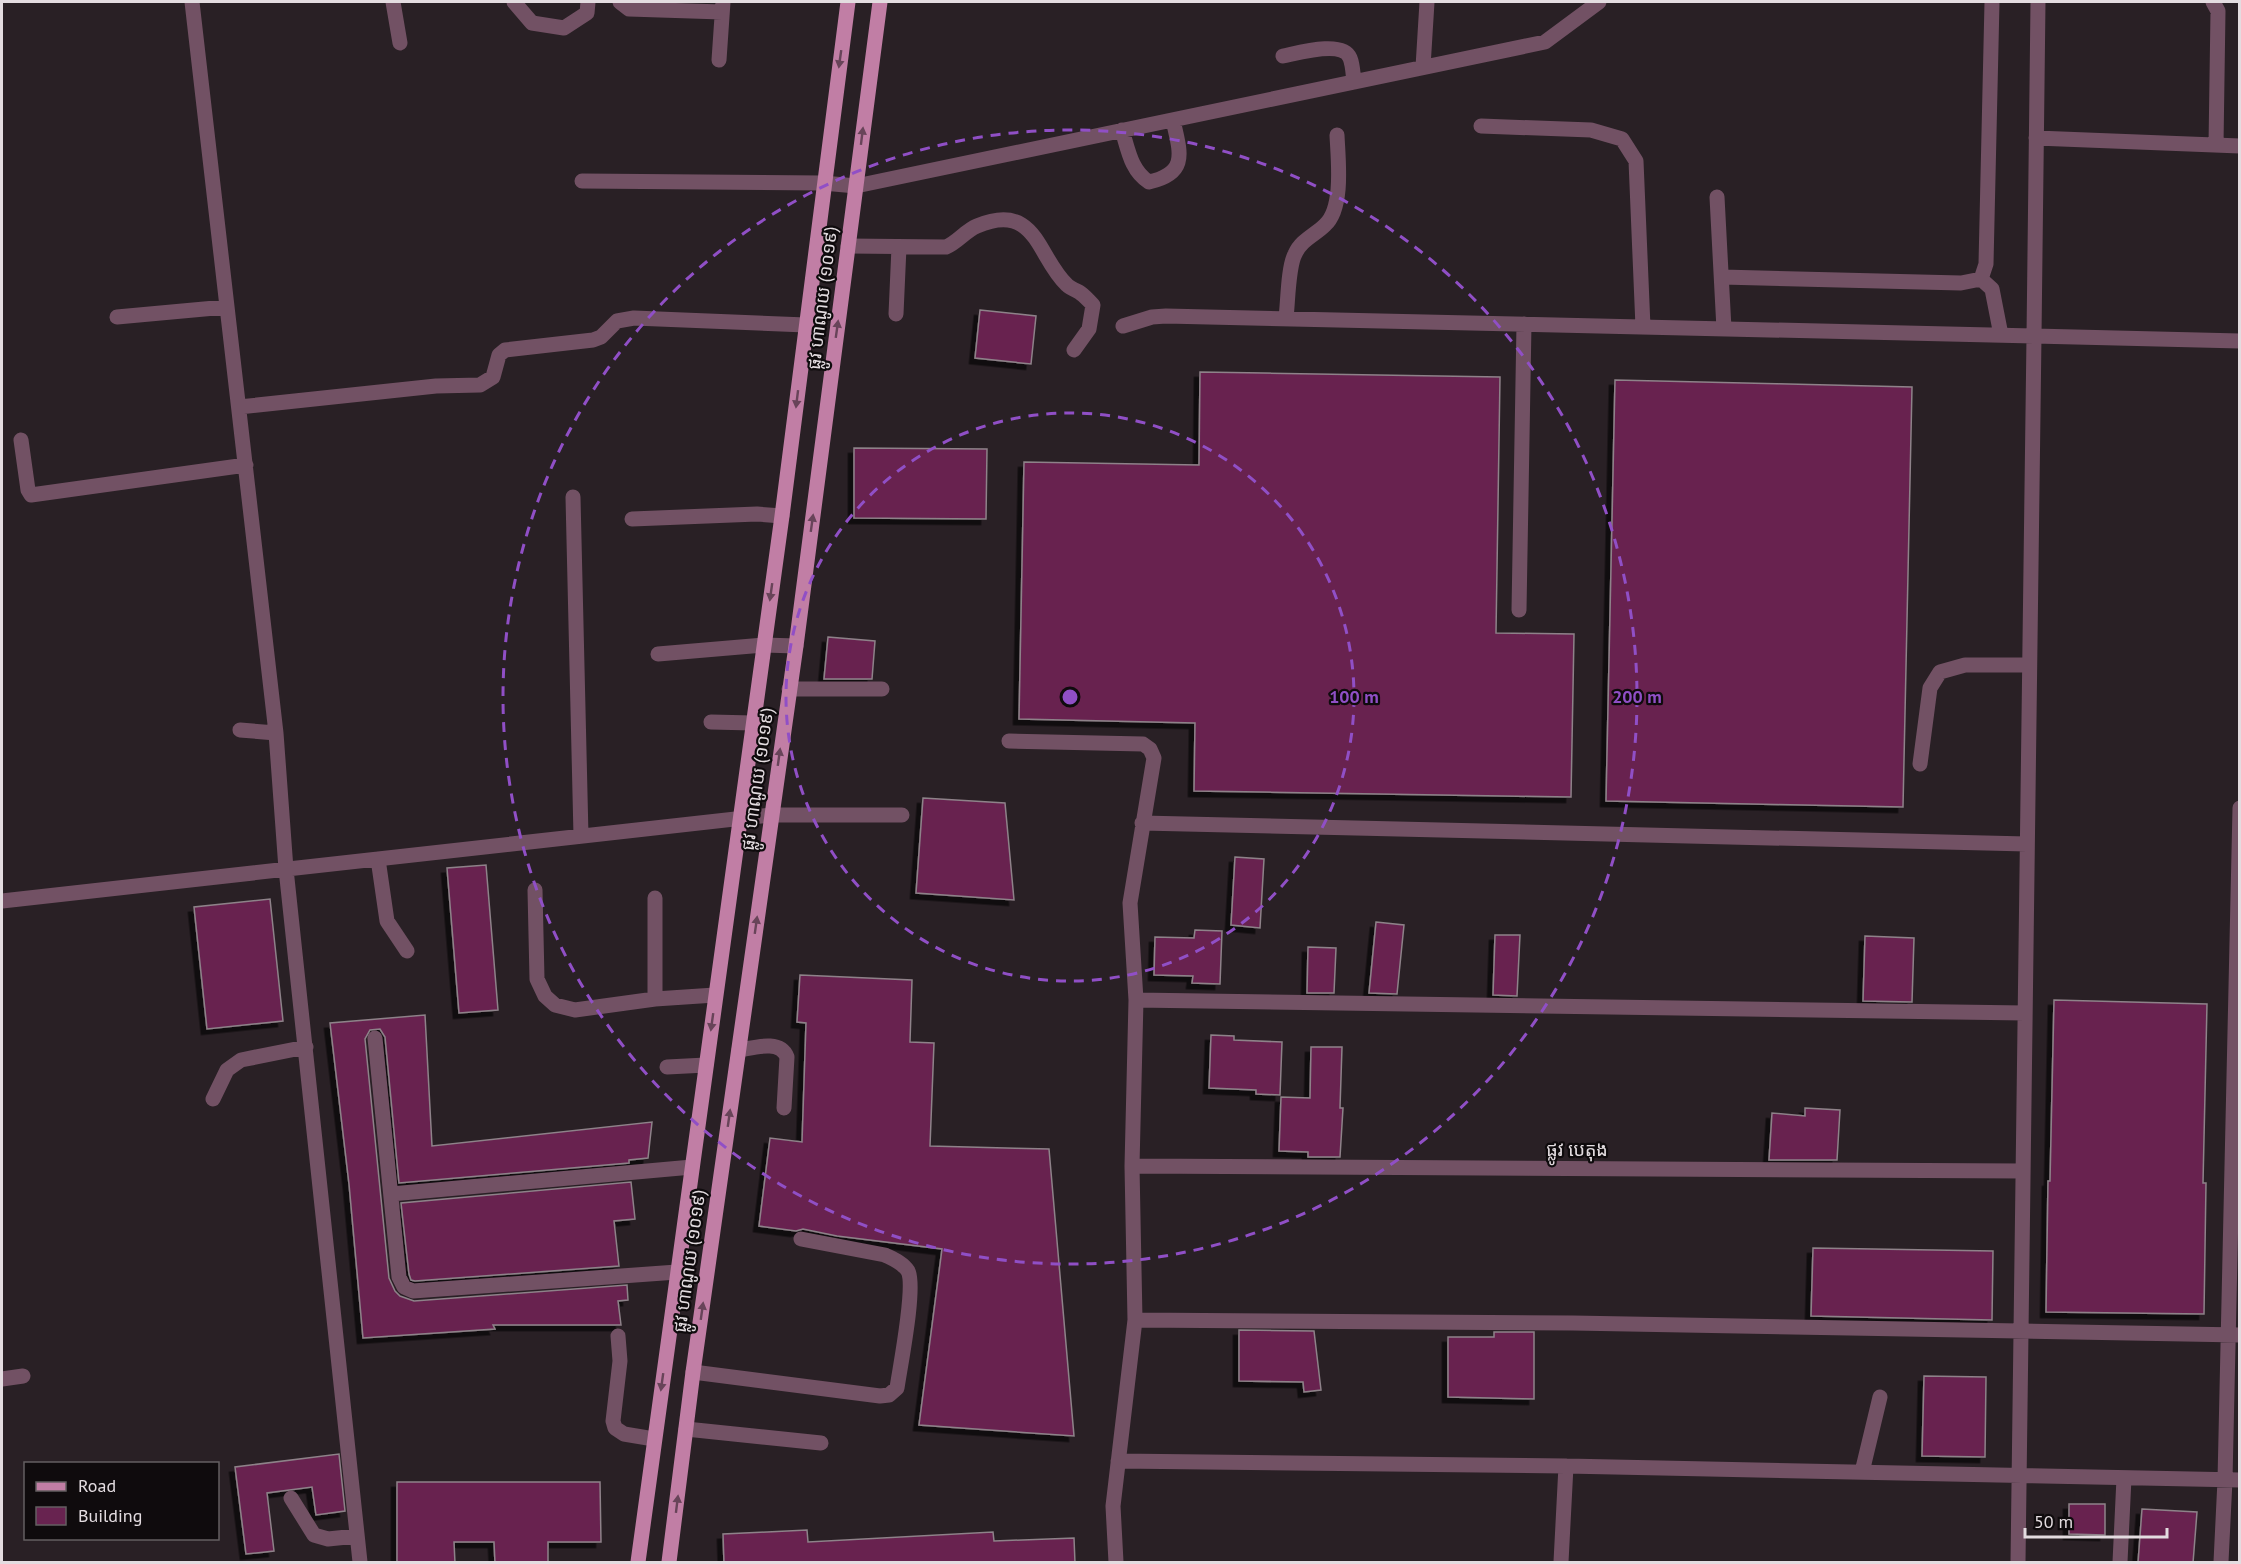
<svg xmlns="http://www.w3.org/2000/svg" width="2241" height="1564" viewBox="0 0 2241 1564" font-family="'PT Sans','Noto Sans Khmer',sans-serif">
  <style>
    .building { fill: #682350; stroke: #8e8289; stroke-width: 1.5; filter: url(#shadow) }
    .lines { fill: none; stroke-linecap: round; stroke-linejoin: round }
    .minor { stroke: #725164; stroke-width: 15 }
    .major { stroke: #c17ea5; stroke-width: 15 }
    .oneway { fill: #684459 }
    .ring { fill: none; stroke: #904fc6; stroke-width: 3; stroke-dasharray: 10 8 }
    .labels { text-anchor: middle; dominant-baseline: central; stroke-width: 4.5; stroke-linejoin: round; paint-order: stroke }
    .street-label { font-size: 18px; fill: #e3dce0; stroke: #0f0b0d }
    .centre { fill: #904fc6; stroke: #0f0b0d; stroke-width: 3 }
    .ring-label { font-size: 18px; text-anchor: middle; font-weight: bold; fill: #904fc6; stroke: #0f0b0d; stroke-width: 4.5; stroke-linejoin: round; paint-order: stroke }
  </style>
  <defs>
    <filter id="shadow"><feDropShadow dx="-5.5" dy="5.5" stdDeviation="0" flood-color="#0009"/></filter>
  </defs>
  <rect width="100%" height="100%" fill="#292025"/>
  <!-- building -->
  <path class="building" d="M980,310l56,6 -5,48 -56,-6z
    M1200,372l300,5 -4,256 78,1 -3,163 -377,-6 1,-68 -176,-4 5,-257 175,3z
    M1615,380l297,7 -9,420 -297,-6z
    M854,448l133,1 -1,70 -132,-1z
    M828,637l47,4 -3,38h-48z
    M923,798l82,5 9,97 -98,-7z
    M1235,857l29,2 -4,69 -29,-3z
    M486,865l12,145 -39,3 -12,-145z
    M270,899l13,122 -76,8 -13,-122z
    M1376,922l28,3 -7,69 -28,-1z
    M1195,930l27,1 -2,53 -28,-1 1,-7 -39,-1 1,-38 39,1z
    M1495,935h25l-3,61 -24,-1z
    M1865,936l49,2 -2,64 -49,-1z
    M1308,947l28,1 -2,45h-27z
    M800,975l112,5 -2,62 24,1 -4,103 119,3 25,287 -155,-11 23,-176 -105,-13 -34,-7 -7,2 -37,-5 11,-88 32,4 4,-119 -9,-1z
    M2054,1000l153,4 -4,179h3l-2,131 -158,-2 2,-131h2z
    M425,1015l7,131 220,-24 -4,36 -19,2v3l-230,20 -14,-146 -5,-8 -10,1 -5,9 24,239 6,13 5,5 14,5 213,-16 1,15 -10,1 3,24h-128l2,4 -132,9 -14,-154 -19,-161z
    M1211,1035l23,1v4l48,2 -2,53 -24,-1v-4l-47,-2z
    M1311,1047h31l-2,61h3l-3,49h-32v-5l-29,-1 2,-54 29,1z
    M1805,1108l35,2 -3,50h-68l3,-47 33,3z
    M631,1182l4,37 -21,2 5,45 -204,15 -4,-1 -2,-6 -8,-71z
    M1813,1248l180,3 -1,69 -181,-4z
    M1239,1330l75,1 7,59 -17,2 -1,-10 -64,-1z
    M1494,1332h40v67l-86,-2v-60h46z
    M1924,1376l62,1 -1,80 -63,-1z
    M339,1454l6,57 -29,4 -4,-28 -45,6 7,58 -28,3 -11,-87z
    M397,1482h203l1,60h-53v21h-53l-1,-21h-40l1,21h-58z
    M2069,1504h36v31l-36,-1z
    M2142,1509l55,3 -4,51h-55z
    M807,1530l1,12 185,-10 1,9 80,-3 1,25h-351l-1,-29z"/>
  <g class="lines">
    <!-- minor -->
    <path class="minor" d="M192,2l84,731 10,136 74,693
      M393,2l7,41
      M514,2l18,21 32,5 23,-15 1,-11
      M620,2l9,7 93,3
      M2213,2l5,9 -2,134
      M1283,56c15,-3 60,-16 67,2 3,7 3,17 4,24
      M719,60l4,-58
      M1423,67l4,-65
      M1481,126l110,4 31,9 14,22 7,166
      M1122,130c6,19 9,41 27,52 40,-9 31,-30 24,-62
      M2036,138l204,8
      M582,181l241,2 33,3 689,-144 54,-40
      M1717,197l7,132
      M848,246l98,1c12,-5 19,-16 31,-21 60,-25 60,31 90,59 3,3 8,5 12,7 5,3 9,8 14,13l-4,24 -15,21
      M1722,277l239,6 20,-4 5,-15 6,-262
      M1981,279l11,10 9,46
      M896,314l3,-67
      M117,317l109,-10
      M1286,318c2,-16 2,-51 9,-64 6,-14 20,-19 30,-29 19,-17 13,-66 12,-90
      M1123,326l29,-9 14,-1 868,20 4,-334
      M239,407l197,-21 44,-1 13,-8 6,-22 6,-5 88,-10 8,-3 16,-16 17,-3 172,7
      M21,440l7,50 3,5 215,-30
      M573,497l8,339
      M632,519l125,-5 25,2
      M1519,610l5,-286
      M658,654l106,-9 32,1
      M789,689h93
      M711,722l42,1
      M240,730l36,3
      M1009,741l134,3 7,5 4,9 -24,145 6,97 -4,166 3,154 -22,186 3,56
      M1920,764l10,-76 10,-16 25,-7h64
      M1142,823l885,21
      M378,859l9,62 20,30
      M535,890l2,89 8,17 10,9 20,5 80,-11 60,-4
      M655,898v101
      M2,901l769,-86h131
      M1136,1000l889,13
      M375,1038l24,239 5,10 9,4 264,-19
      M739,1050c14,-2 41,-11 48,7l-3,51
      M667,1067l39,-2
      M213,1099l14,-29 14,-10 65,-13
      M1132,1166l891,5
      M391,1194l301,-27
      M1135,1320l438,3 667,12
      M618,1336l2,25 -7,60 2,7 9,6 30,5
      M693,1372l187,24 9,-1 8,-7c3,-21 19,-101 11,-117 -5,-8 -15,-12 -23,-16l-84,-16
      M2,1379l21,-3
      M686,1429l135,14
      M1118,1461l448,5 674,14
      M1862,1472l18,-75
      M291,1498l23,37 14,4 29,-3
      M1561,1562l5,-96
      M2018,1562l16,-1226 206,5
      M2120,1562l4,-84
      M2221,1562l4,-82 15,-672"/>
    <!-- major -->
    <path class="major" d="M638,1562l144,-1046 66,-514
      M669,1562l24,-190 103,-726 84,-644"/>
  </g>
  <!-- one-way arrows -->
  <defs><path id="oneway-solid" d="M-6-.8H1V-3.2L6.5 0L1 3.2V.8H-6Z" transform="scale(1.5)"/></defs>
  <g class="oneway">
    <use href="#oneway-solid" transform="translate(840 59) rotate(98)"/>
    <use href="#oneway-solid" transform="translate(862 136) rotate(-83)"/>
    <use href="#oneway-solid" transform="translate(837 329) rotate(-82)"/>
    <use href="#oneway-solid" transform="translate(797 399) rotate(97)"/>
    <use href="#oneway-solid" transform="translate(812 523) rotate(-82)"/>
    <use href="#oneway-solid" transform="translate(771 592) rotate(98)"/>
    <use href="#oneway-solid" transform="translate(779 757) rotate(-82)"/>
    <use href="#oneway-solid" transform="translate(756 925) rotate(-82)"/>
    <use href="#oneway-solid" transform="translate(712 1022) rotate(98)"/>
    <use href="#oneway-solid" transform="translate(729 1118) rotate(-82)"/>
    <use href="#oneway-solid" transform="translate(702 1311) rotate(-82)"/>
    <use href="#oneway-solid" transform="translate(662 1382) rotate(98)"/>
    <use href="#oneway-solid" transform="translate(677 1504) rotate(-83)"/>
  </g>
  <!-- distance rings -->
  <g class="ring">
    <circle cx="1070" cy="697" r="284"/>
    <circle cx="1070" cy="697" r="567"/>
  </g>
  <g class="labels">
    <!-- street labels -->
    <g class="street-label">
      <text transform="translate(822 298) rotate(-83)">ផ្លូវ ហាណូយ (១០១៩)</text>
      <text transform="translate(757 779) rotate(-82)">ផ្លូវ ហាណូយ (១០១៩)</text>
      <text x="1577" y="1149">ផ្លូវ បេតុង</text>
      <text transform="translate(689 1261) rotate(-82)">ផ្លូវ ហាណូយ (១០១៩)</text>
    </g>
  </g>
  <circle cx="1070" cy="697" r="9" class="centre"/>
  <g class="ring-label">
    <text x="1354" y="703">100 m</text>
    <text x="1637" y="703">200 m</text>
  </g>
  <!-- border -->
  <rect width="2241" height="1564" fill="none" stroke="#e3dce0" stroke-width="6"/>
  <!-- legend -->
  <rect x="24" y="1462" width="195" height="78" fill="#0f0b0d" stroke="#645f61" stroke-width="1.5"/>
  <rect x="36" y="1482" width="30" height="9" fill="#c17ea5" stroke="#645f61" stroke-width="1.5"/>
  <text x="78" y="1492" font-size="18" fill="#e3dce0">Road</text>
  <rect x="36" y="1507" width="30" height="18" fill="#682350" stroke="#645f61" stroke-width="1.5"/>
  <text x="78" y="1522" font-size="18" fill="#e3dce0">Building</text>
  <!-- scale -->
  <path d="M2025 1528v9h142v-9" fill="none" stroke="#e3dce0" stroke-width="3"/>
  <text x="2034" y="1528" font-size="18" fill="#e3dce0" stroke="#0f0b0d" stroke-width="4.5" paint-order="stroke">50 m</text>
</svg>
